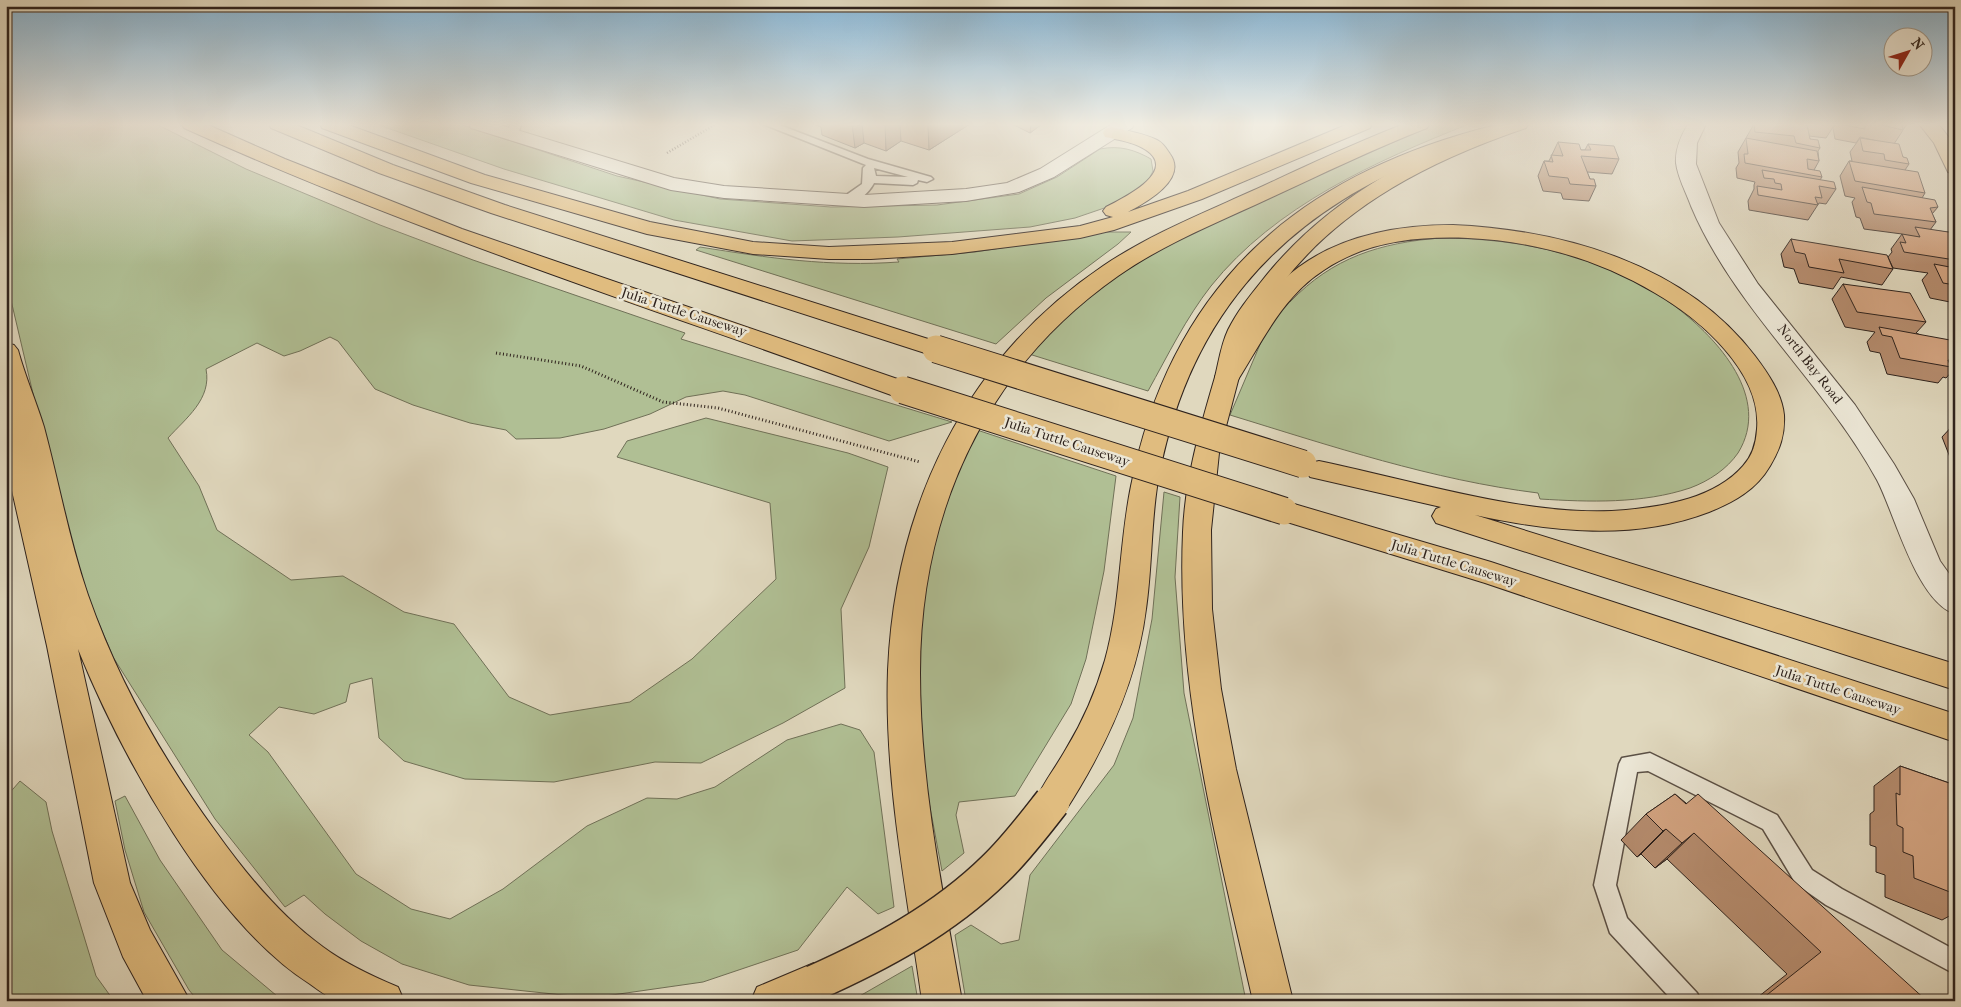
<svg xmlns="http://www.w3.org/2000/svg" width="1961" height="1007" viewBox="0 0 1961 1007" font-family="'IM FELL French Canon',serif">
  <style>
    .green { fill: #b0bf94; stroke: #707158 }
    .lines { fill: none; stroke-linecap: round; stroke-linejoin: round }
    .service-casing { stroke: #5b5045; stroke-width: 3 }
    .minor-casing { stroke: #5b5045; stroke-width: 2 }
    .primary-casing { stroke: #2f231d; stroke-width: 2 }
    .trunk-casing { stroke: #2f231d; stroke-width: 2 }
    .motorway-casing { stroke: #2f231d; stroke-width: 2 }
    .path-far1 { stroke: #2f231d; stroke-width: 2.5; stroke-dasharray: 1 2; stroke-linecap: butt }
    .path { stroke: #2f231d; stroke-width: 3; stroke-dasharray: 1 2.5; stroke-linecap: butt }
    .service { fill: #ebe6d5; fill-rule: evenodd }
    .minor { fill: #ebe6d5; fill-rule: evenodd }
    .primary { fill: #e0bc7f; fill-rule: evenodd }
    .trunk { fill: #e0bc7f; fill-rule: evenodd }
    .motorway { fill: #e0bc7f; fill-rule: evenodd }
    .motorway-bridge-far1-casing { stroke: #2f231d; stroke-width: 29; stroke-linecap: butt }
    .motorway-bridge-casing { stroke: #2f231d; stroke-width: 38; stroke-linecap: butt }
    .motorway-bridge-far1 { stroke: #e0bc7f; stroke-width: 27 }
    .motorway-bridge { stroke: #e0bc7f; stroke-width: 35 }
    .wall { fill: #b58c6e; stroke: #2f231d }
    .shaded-wall { fill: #93725a; stroke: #2f231d }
    .building { fill: #d2a380; stroke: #2f231d }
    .labels { text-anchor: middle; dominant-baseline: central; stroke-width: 5; stroke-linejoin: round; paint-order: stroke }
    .street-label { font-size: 14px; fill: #2f231d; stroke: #ebe6d5 }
  </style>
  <rect width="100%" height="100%" fill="#e0d8be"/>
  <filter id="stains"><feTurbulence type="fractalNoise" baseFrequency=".004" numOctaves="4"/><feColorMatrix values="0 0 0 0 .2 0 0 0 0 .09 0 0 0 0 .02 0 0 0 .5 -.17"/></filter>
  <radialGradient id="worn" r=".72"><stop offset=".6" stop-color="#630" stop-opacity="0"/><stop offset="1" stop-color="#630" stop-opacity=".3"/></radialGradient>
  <!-- green -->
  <path class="green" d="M6,124h150l90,45 134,56 93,35 212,73 -4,6 271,83 -63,19 -144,-46 -22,-4 -37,6 -36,17 -46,15 -44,9 -44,1 -10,-9 -36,-7 -57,-18 -38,-16 -37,-48 -8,-4 -30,14 -16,5 -27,-13 -51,26c6,30 -20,49 -38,69l31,48 18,44 74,50 52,-4 61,36 50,12 55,73 41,18 80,-13 62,-43 84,-80 -6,-76 -153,-46 10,-16 79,-23 142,35 40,14 -19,80 -28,62 4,79 -62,35 -82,40 -46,-1 -101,20 -89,-3 -61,-18 -25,-23 -7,-60 -22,6 -4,18 -32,12 -35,-7 -30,28 19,17 88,122 55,35 39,10 53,-30 84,-63 60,-28 30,1 38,-12 72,-47 54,-16 19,6 14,22 20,155 -16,7 -31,-27 -49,63 -95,32 -112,16 -122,-13 -67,-21 -41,-23 -36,-27 -21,-19 -19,12 -70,-88 -102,-162 -26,-62 -24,-74 -57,-242z
    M376,124h84l157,52 103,23 111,8 106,-2 82,-11 38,-17 43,-28c20,-4 35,1 51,10l2,12 -8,16 -26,16 -44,15 -45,9 -132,10 -106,4 -118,-21 -170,-51z
    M1429,124h40c-93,37 -194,82 -258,162 -25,32 -43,69 -63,105l-119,-37 51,-54 85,-55z
    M1104,232h27l-13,12 -72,54 -50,46 -300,-94 4,-3c69,11 129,20 199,15l-2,-3 78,-7z
    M1440,238c83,0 169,19 236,69 42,32 96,91 62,146 -11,16 -29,28 -48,35 -48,16 -101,14 -150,11l-2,-6c-105,-13 -207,-47 -308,-78l37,-87 19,-28 4,2c43,-45 90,-59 150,-64z
    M974,429l142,47 -12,95 -18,88 -15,45 -56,92 -56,6 -3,13 8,38 -22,18 -22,-117v-142l13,-76z
    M1164,492l16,5 -5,80 9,116 62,308h-280l-11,-66 16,-10 30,19 18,-4 11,-65 84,-110 19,-47 19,-99z
    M20,781l26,21 6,29 44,145 18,25h-108v-204z
    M125,796l35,64 62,90 61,51h-85l-9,-11 -45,-78 -19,-62 -10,-49z
    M912,966l6,35h-67z"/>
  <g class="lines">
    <defs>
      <path id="service" d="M511,124h10l-3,11 -6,3 -6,-3z
        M763,124h14l91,35 63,18 2,2 -6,3 -9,-2 -1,3 -4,2 -39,-2c-5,10 -20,24 -32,21l-2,-3 2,-3 20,-14 1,-16 3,-3zM874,168l34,9 -32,-1z
        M1650,753l127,62 35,55 30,19 113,61v24l-129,-69 -30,-21 -33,-55 -115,-58 -11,1 -21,113 11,33 70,75 4,8h-28l-63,-68 -16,-48 25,-121 3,-6z"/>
      <path id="minor" d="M469,124h28l177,54 50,8 140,9 102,-6 41,-6 33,-14 72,-45h22l-2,4 -78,49 -35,15 -53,9 -102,6 -140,-9 -53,-8 -200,-62z
        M1688,124h18l-9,19 -1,21 23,59 39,61 97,121 39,59 20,35 26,62 15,21v32c-39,-13 -60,-100 -78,-134 -53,-97 -143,-172 -186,-274 -5,-14 -13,-28 -15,-43 -1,-14 5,-27 12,-39z"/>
      <path id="primary" d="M1404,124h25l-2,4c-54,21 -105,46 -157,70 -51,24 -105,45 -152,78 -133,93 -198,236 -198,397 0,110 23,219 42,328h-40c-15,-109 -38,-220 -34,-331 7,-164 77,-311 215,-404 46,-31 98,-52 149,-75 50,-23 100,-47 152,-67z
        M1501,124h27l-2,4c-94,32 -184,77 -245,157 -10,14 -22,28 -29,44 -7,15 -9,32 -13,48l-3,6 -9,2 -9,-2 -3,-6c4,-16 6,-32 13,-47 9,-18 21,-33 33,-48 61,-78 147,-127 240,-158z
        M1919,124h19c18,21 17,22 17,50l-7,-2 -14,-29z"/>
      <path id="trunk" d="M1227,369l9,2 3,6 -20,76 -8,77 1,79 9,80 15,80 57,232h-40c-35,-154 -77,-310 -70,-469 2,-53 17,-104 32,-155l3,-6z"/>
      <path id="motorway" d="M182,124h24l79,35 177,70 450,155 3,6 -3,6 -9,2 -9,-2c-239,-87 -478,-163 -710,-268z
        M269,124h25l99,41 112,40 439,139 4,5 -4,5 -8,3 -8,-3 -437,-141 -112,-40 -108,-45z
        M320,124h26l139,51 165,47 103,20 76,5 123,-5 128,-16 33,-9 -7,-2 -3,-4 3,-4c15,-8 73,-35 40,-57 -12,-8 -27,-10 -41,-13l-2,-4 2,-4 7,-2c15,4 31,6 45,13 6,3 9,8 13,14 18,25 -23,48 -42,58l60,-21 160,-67h24l-2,4 -168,71 -88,31 -34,8 -128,16 -81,5h-42l-76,-5 -106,-20 -176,-51 -149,-55z
        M1492,126l7,2 2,4 -2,4c-24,7 -49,12 -71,21 -153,61 -244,168 -271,330 -6,40 -5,81 -11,122 -9,74 -42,142 -82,204l-12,5 -12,-5 -5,-11c8,-19 21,-35 31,-53 17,-28 30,-58 39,-89 16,-57 14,-116 26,-174 40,-201 167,-311 361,-360z
        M1453,225c110,5 232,39 302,131 12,16 27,37 29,59 1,20 -4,34 -14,51 -14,24 -36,36 -61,46 -76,29 -156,20 -234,3l480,149v26l-519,-167 -4,-7 4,-7 5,-2 -131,-30 -4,-7 4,-7 9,-2c93,19 213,58 307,49 40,-4 89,-12 117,-44 10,-11 13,-23 14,-37 5,-57 -57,-110 -102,-136 -57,-34 -121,-52 -187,-55 -50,-2 -101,3 -144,32 -42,27 -62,72 -88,113l-9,2 -9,-2 -3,-6c20,-32 38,-67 65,-94 46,-45 111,-58 173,-58z
        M6,343l8,2 4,5c7,26 18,51 26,77 15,56 25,113 44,168 30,86 74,163 128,237 30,42 65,85 107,115 23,17 49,29 75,40l6,14c-17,0 -50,3 -65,0 -10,-3 -21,-11 -29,-17 -98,-62 -189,-229 -232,-335l52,234 20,47 40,71h-43l-24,-44 -29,-74 -47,-237 -41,-182z
        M1284,501l207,61 464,152v28l-470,-159 -211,-65 -4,-7 4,-7z
        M814,963l14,6 6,14 -6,14 -10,4h-67l6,-14z"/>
    </defs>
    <!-- service casing -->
    <use href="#service" class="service-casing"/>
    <!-- minor casing -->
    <use href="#minor" class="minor-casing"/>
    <!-- primary casing -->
    <use href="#primary" class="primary-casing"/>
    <!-- trunk casing -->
    <use href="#trunk" class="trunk-casing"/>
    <!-- motorway casing -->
    <use href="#motorway" class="motorway-casing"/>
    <!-- path-far1 -->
    <path class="path-far1" d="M667,153l49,-29"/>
    <!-- path -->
    <path class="path" d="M496,353l85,13 82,36 55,6 202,54"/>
    <!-- service -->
    <use href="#service" class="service"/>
    <!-- minor -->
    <use href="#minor" class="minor"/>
    <!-- primary -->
    <use href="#primary" class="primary"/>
    <!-- trunk -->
    <use href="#trunk" class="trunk"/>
    <!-- motorway -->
    <use href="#motorway" class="motorway"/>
    <defs>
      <path id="motorway-bridge-far1" d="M936,349l367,115
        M903,390l381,121"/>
      <path id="motorway-bridge" d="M814,983c65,-29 129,-63 181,-114 21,-20 39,-44 57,-67"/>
    </defs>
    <!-- motorway-bridge-far1 casing -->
    <use href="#motorway-bridge-far1" class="motorway-bridge-far1-casing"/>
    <!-- motorway-bridge casing -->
    <use href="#motorway-bridge" class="motorway-bridge-casing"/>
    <!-- motorway-bridge-far1 -->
    <use href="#motorway-bridge-far1" class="motorway-bridge-far1"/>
    <!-- motorway-bridge -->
    <use href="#motorway-bridge" class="motorway-bridge"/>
  </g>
  <!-- wall -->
  <path class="wall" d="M814,124h156l-41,26 -28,-9 -15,10 -22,-8 -9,5 -33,-13 -1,-8z
    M1012,124h30l-12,9z
    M1754,124h81l-9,14 -17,-2 1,3 10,9 -2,3 1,10 -5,9 8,7 -2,3 16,9 -10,15 -7,-1 -11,17 -59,-10 -1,-9 6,-12v-4l1,-3 -18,-4 -1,-10 3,-5 -1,-11z
    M1836,124h71l-13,20 9,13 6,7 -4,6 20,23 -3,5 16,9 -6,7 4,8 -6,8 25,3v70l-25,-5 -8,-18 6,-7 -35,-5 -5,-11 4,-5 -1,-3 11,-15 -38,-5 -4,-11 -4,-1 -4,-15 3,-4 -10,-2 -5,-20 9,-15h3l-2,-9 10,-14 17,3 -17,-4 -4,6 -21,-4 -2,-11z
    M1558,142l23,8h4l3,-6 31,15 -7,15 -25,-2 3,7 6,7 -7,15 -26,-2 -2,-6 -18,-2 -5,-15 6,-15h5z
    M1791,239l102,30 -11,16 -41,-8 -8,12 -34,-6 -5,-14 -10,-2 -3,-13z
    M1843,284l83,38 -10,11 39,17v18l-9,10 -3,-1 -5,6 -51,-9 -7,-21 -10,-2 -3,-9 8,-10 -30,-5 -13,-28z
    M1955,321v10l-3,-7z
    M1955,423v47l-13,-33z
    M1900,766l55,19v128l-13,7 -57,-23v-22l-9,-3v-25l-6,-2v-31l4,-3v-25z
    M1675,794l252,207h-174l34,-27 -120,-115 -12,9 -14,-14 -4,3 -16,-17 25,-26z"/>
  <!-- shaded-wall -->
  <path class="shaded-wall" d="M852,124h10l2,19 -9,5z
    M885,124h15l1,17 -15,10z
    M928,124h42l-41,26z
    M1031,124h11l-12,9z
    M1666,829l-25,25 -4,3 26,-26z
    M1694,833l-27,26 -12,9 27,-25z"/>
  <!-- building -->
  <path class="building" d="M1754,124l11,1 -1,-1h35l8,1 3,14 8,1 2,8 -24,-5 -2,-7 -39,-4z
    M1844,124h21v5l-21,-4z
    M1877,124h25l1,6z
    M1746,138l71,13 2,10 -12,-2 1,10 12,2 2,6 -77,-14 -1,-9h4z
    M1860,138l39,6 4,13 4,1 2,6 -24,-4 -1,-6 -21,-3z
    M1558,142l21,2 2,6h10l-3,-6 26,2 5,13 -38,-3 9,23h4l2,7 -26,-2 -2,-6 -19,-2 -5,-15 9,1 -2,-7 12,1z
    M1849,161l69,11 7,21 -70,-12z
    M1762,170l72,12 2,7 -17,-3 3,12 -7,-1 3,8 -60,-10 -1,-9 25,4 -1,-6 -6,-1 -1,-4 -10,-1z
    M1862,187l73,13 3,7 -8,1 6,14 -62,-8 -3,-11 -4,-1z
    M1915,227l40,6v27l-51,-8 -4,-10 6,1 -4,-9 18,3z
    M1791,239l96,16 6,14 -54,-10 5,14 -35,-6 -4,-13 -10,-2z
    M1934,264l21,4v17l-12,-2z
    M1843,284l67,9 16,29 -69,-10z
    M1879,327l71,13 5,10v11l-7,-1 3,7 -51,-9 -8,-21 -10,-2z
    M1900,766l55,19v109l-41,-16 -1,-22 -10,-4v-24l-6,-3 -1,-32 4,2z
    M1675,794l11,10 12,-10 229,207h-161l-3,-3 58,-46 -127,-119 -12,10 -16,-14 -3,2 -17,-17z"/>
  <!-- sky -->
  <linearGradient id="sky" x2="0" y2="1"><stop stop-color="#87b6d6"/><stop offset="0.47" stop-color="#f1ede2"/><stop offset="1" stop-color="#f1ede2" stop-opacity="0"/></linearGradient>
  <rect width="1961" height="265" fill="url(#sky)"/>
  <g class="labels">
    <!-- street labels -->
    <g class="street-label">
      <text transform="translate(684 312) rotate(18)">Julia Tuttle Causeway</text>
      <text transform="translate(1810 364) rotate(52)">North Bay Road</text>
      <text transform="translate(1067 442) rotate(18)">Julia Tuttle Causeway</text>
      <text transform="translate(1454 563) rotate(17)">Julia Tuttle Causeway</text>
      <text transform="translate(1838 690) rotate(18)">Julia Tuttle Causeway</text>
    </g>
  </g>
  <!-- margin -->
  <rect width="1961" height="1007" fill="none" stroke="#e0d8be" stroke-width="25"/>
  <rect x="8" y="8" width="1946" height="992" fill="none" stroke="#2f231d" stroke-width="2.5"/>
  <rect x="12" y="12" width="1936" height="982" fill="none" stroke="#2f231d"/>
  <!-- north arrow -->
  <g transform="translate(1908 52) rotate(51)"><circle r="24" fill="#ebe6d5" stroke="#a0988b"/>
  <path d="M0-4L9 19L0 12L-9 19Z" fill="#8f2418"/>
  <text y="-8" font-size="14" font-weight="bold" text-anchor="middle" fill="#2f231d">N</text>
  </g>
  <rect width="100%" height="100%" filter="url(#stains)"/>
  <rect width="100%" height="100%" fill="url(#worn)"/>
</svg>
